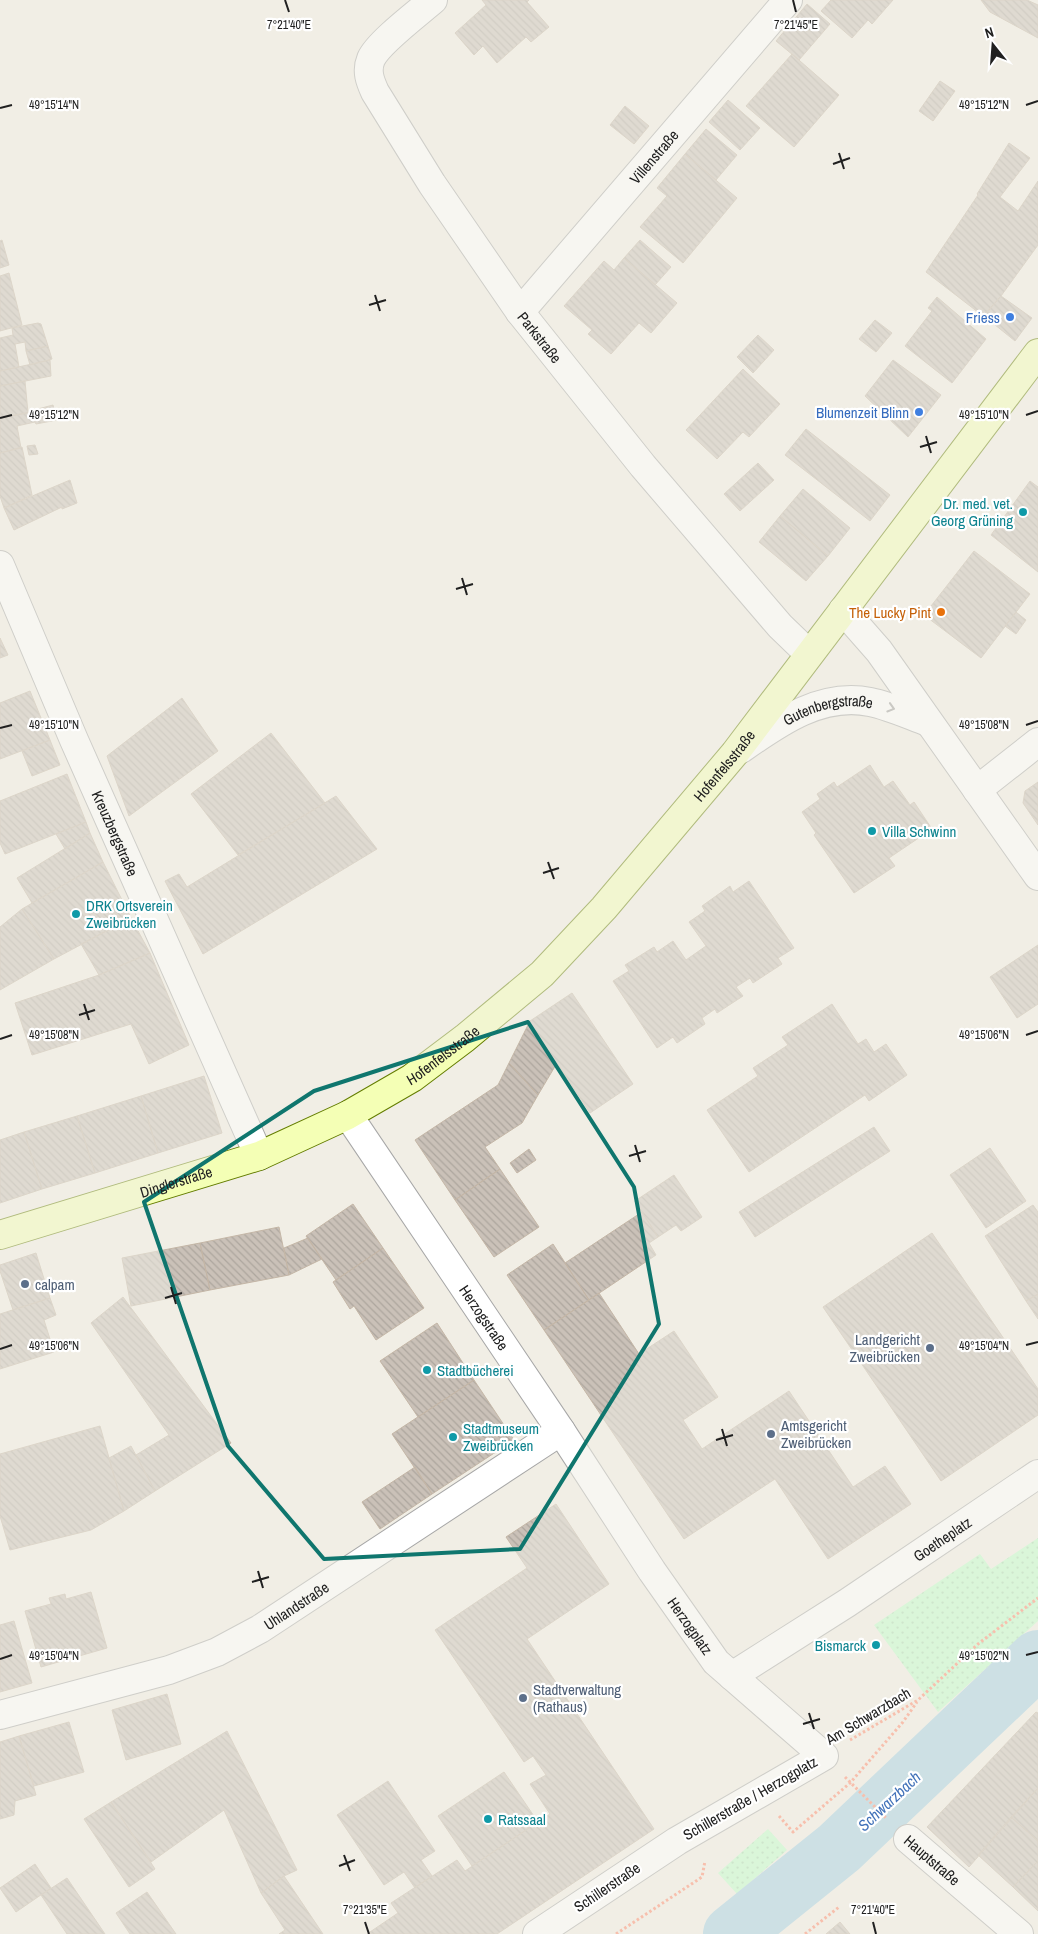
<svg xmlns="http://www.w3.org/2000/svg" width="1038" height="1934" viewBox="0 0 1038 1934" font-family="'Archivo Narrow',sans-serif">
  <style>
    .park { fill: url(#park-dots) }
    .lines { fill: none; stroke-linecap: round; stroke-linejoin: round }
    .river { stroke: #a2cee3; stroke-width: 58 }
    .building { fill: url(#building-back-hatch); stroke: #c4b6a6 }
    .street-casing { stroke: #a7a7a7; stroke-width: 30 }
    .secondary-casing { stroke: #647d00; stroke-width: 30 }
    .path { stroke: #ff8668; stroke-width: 3; stroke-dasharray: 2.5 2.5; stroke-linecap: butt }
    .street { stroke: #fff; stroke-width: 28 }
    .secondary { stroke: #f4ffb5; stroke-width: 28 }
    .oneway { stroke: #9b9b9b }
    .marked { fill: none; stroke: #0f766e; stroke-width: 4; stroke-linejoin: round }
    .ticks { fill: none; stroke: #202020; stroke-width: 2 }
    .shop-dot { fill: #3f7fe0; stroke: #fff; stroke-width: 2 }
    .culture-dot { fill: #0f9aa8; stroke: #fff; stroke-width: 2 }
    .food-dot { fill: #e8710a; stroke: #fff; stroke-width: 2 }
    .service-dot { fill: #5c6f8a; stroke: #fff; stroke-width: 2 }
    .labels { text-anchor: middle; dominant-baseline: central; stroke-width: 4.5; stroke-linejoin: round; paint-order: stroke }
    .street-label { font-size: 15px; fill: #202020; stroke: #fff }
    .shop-label { font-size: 15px; fill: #366cbe; stroke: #fff; text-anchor: end }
    .culture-label { font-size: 15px; fill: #0d838f; stroke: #fff; text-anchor: start }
    .food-label { font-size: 15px; fill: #c56008; stroke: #fff; text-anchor: end }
    .service-label { font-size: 15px; fill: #4e5e75; stroke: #fff; text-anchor: start }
    .water-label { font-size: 16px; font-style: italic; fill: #4272b9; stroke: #fff }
    .ticks-label { font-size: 12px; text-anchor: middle; fill: #202020; stroke: #fff; stroke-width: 4.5; stroke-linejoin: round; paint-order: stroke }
  </style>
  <defs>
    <pattern id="park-dots" width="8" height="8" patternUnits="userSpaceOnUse" patternTransform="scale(1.25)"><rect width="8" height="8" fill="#bffeca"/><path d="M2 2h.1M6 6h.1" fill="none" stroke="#a4d9ad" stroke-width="1.8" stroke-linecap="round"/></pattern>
    <pattern id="building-back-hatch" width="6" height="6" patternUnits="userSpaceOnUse" patternTransform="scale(1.25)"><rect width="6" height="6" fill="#cac1b8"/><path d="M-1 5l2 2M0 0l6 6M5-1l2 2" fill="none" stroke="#ada69e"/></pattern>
  </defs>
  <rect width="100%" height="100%" fill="#f1eee5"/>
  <!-- park -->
  <path class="park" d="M1038,1538v83l-100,91 -64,-87 106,-71 11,15z
    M768,1829l19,21 -50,44 -19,-21z"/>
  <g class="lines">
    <!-- river -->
    <path class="river" d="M732,1934l107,-86 199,-189"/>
  </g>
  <!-- building -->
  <path class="building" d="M482,0h47l-2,2 22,25 -18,15 -5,-5 -29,26 -14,-17 -9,9 -19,-22 31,-28z
    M831,0h62l-21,24 -4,-4 -16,18 -31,-27z
    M981,0h46l11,5v33l-48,-26z
    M807,4l23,20 -31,36 -23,-19z
    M792,54l47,41 -45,52 -48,-41z
    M940,81l15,10 -22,30 -14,-10z
    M728,100l32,28 -20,22 -31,-28z
    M625,106l24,20 -15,18 -24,-19z
    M706,129l31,26 -21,25 -31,-26z
    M1009,143l21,15 -30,39 18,14 20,-30v64l-37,51 -18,20 -57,-44 52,-77 -1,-1z
    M685,154l52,44 -54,65 -43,-36 27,-31 -10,-8z
    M2,240l7,25 -9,3v-27z
    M640,240l31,27 -16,18 -31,-27z
    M624,258l53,45 -26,30 -12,-10 -28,31 -23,-20 4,-4 -28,-24 40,-45 10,9z
    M9,273l13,52 -22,6v-55z
    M1001,296l31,22 -17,23 -31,-25z
    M937,297l49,42 -34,44 -47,-37 27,-35 -4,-3z
    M875,320l17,13 -16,19 -17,-13z
    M38,323l3,1 7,22 -22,5 -1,-9 -10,2 4,23 -19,4v-33l13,-3 -1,-7z
    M758,335l16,15 -21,23 -16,-16z
    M48,346l4,13 -22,6 -4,-14z
    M50,360l1,16 -51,10v-15z
    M893,360l48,35 -33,42 -43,-41z
    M743,369l37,35 -31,33 -6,-5 -26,27 -31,-29z
    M25,381l3,32 -28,5v-32z
    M53,405l4,15 -21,4 -1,-2 -18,4 4,22 -21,5v-35l35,-7 -1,-1z
    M806,429l84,66 -20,26 -85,-66z
    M35,445l3,9 -9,1 -2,-9z
    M22,447l10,48 -28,13 -4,-12v-43z
    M758,463l16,17 -34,31 -16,-17z
    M70,480l7,23 -15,6v-2l-48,23 -10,-22z
    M1030,481l8,6v85l-47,-37z
    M803,489l47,39 -22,28 -48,-40z
    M780,516l48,40 -22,25 -47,-39z
    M974,551l56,43 -49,64 -57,-43z
    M1016,612l10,8 -10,14 -11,-8z
    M0,638l8,17 -8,3z
    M30,691l20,49 -50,19v-56z
    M182,698l36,53 -89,65 -22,-60z
    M271,733l54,70 -87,52 -47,-61z
    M50,740l10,25 -28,11 -10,-25z
    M870,765l14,22 9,-6 17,24 4,-3 18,27 -43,29 6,8 -41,27 -40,-58 2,-2 -14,-21 18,-13 -3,-5 17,-12 3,5z
    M67,774l19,48 -81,32 -5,-11v-42z
    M1038,782v43l-15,-22 2,-12z
    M336,796l41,53 -174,105 -38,-73 14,-7 8,13z
    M86,822l4,11 -25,16 -9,-15z
    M90,833l13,29 -71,41 -15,-25z
    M103,862l28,56 -77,41 -32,-50z
    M749,881l45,67 -16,10 4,6 -29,19 -3,-5 -14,9 7,9 -26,17 -2,-4 -13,9 3,6 -28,19 -4,-6 -16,11 -44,-67 16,-10 -4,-6 29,-18 3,5 16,-11 13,19 20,-14 -17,-24 16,-11 -3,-5 28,-20 3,6z
    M22,909l32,50 -54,31v-63z
    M131,918l19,35 -51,22 -18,-31z
    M1038,945v59l-21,14 -27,-41z
    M150,953l39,92 -40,19 -18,-40 -99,31 -17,-52 84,-28z
    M572,993l61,91 -43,29 -33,-50 -19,32 -29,-32 21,-42z
    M832,1004l26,40 8,-5 8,13 12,-8 21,31 -38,26 -4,-6 -116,77 -42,-62 51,-34 -5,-8 35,-23 -6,-8z
    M509,1063l29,32 -16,28 -37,24 15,22 -45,31 -40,-60 83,-55z
    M204,1076l18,57 -64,20 -17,-57z
    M141,1096l17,57 -63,20 -18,-57z
    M77,1116l18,57 -53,16 -18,-57z
    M874,1127l16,24 -135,86 -16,-25z
    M24,1132l18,57 -42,14v-63z
    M990,1148l36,53 -40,27 -36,-53z
    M529,1149l7,11 -19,13 -7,-10z
    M500,1169l39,58 -45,30 -39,-57z
    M674,1175l28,42 -21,14 -5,-6 -18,12 -23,-36z
    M353,1204l30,44 -47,32 -30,-44z
    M1033,1205l5,7v82l-12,7 -41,-65z
    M642,1212l16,25 -9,6 7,12 -67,45 -24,-37z
    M279,1227l10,48 -79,15 -10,-47z
    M932,1233l106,156v26l-97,66 -118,-174z
    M308,1238l14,21 -33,16 -5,-27z
    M200,1243l10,47 -79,16 -9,-48z
    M553,1244l36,56 -45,30 -37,-55z
    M383,1248l41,60 -48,32 -22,-34 -4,3 -17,-27z
    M36,1253l14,45 -37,12 -13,-39v-6z
    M599,1293l40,61 35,-23 44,66 -35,23 19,29 87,-58 64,96 32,-21 26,38 -83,55 -53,-80 -91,60 -140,-209z
    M1038,1294v25l-12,-18z
    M123,1297l108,146 -76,48 -19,-36 33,-20 -78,-112z
    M50,1298l6,17 -12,5 10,32 -54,17v-55z
    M437,1323l37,57 -56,37 -38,-56z
    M474,1380l40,60 -82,54 -40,-60z
    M100,1426l24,85 -33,19 -81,20 -10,-34v-62z
    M131,1446l24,45 -31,20 -15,-53z
    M415,1467l17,27 -52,35 -18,-27z
    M556,1504l53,80 -82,55 127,190 -157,105h-130l31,-21 -7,-10 66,-43 8,11 85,-57 -20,-30 16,-9 -13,-19 -9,6 -89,-132 92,-62 -21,-31z
    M91,1592l16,56 -66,19 -16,-56 26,-7 -2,-6 16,-4 1,5z
    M14,1621l18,62 -32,9v-67z
    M167,1694l14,50 -55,16 -14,-50z
    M1036,1712l2,1v75l-69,79 -42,-40z
    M69,1722l15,50 -50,14 -15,-50z
    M227,1731l70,139 -13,6 -23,17 -37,-83 -73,52 -40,-60z
    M19,1736l17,59 -21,6 -1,14 -14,4v-77z
    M504,1772l34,50 -66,44 -34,-50z
    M388,1781l47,70 -14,9 11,16 -17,12 -11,-16 -20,13 -47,-70z
    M1038,1788v53l-27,-24z
    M111,1802l44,67 -26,18 -45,-68z
    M1011,1817l27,24v20l-25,26 -35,-32z
    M1038,1861v50l-25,-24z
    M35,1864l16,24 -35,24 -16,-24z
    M284,1876l39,58h-44l6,-4 -24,-37z
    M67,1878l38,56h-38l-26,-39z
    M147,1892l29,42h-46l-14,-21z
    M840,1922l10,12h-24z"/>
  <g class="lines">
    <defs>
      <g id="street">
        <path id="s1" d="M433,0c-15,13 -55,43 -62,59 -5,12 -1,22 4,33l57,92 88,128 123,154 137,160 29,28"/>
        <path id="s2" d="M520,312l268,-312"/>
        <path id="s3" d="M0,565l74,175 185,416"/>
        <path d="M843,610l36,41 159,225"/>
        <path id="s4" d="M741,749c37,-26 80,-57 129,-47 20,4 39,13 58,20"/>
        <path d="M977,790l61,-48"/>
        <path id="s5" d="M348,1115l213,316 91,140 64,91 108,94 -147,85 -140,93"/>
        <path id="s6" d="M732,1676l115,-73 191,-129"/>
        <path id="s7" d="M0,1715l169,-45 48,-18 43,-23 301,-198"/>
        <path id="s8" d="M908,1839l111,95"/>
      </g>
      <g id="secondary">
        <path id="s9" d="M0,1235l259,-79 89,-41 64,-37 53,-40 77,-64 62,-66 131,-155 303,-400"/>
      </g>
    </defs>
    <!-- street casing -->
    <use href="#street" class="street-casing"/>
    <!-- secondary casing -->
    <use href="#secondary" class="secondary-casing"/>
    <!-- path -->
    <path class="path" d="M850,1740l68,-40 60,-56 60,-46
      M845,1777l42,42
      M779,1816l14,16 57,-49 53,-61 14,-20
      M616,1934l86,-57 3,-16
      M805,1934l34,-27"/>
    <!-- street -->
    <use href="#street" class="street"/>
    <!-- secondary -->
    <use href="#secondary" class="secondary"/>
  </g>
  <!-- one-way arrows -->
  <defs><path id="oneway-chevron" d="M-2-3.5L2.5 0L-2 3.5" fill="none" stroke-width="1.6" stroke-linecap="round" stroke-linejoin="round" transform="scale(1.25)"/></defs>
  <use class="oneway" href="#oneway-chevron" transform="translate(891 708) rotate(17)"/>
  <!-- marked area -->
  <path d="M0 0H1038V1934H0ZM528,1022l106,165 25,137 -139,225 -196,10 -96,-113 -84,-244 170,-111z" fill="#f1eee5" fill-opacity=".55" fill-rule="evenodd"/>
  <path class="marked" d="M528,1022l106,165 25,137 -139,225 -196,10 -96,-113 -84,-244 170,-111z"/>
  <!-- ticks -->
  <path class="ticks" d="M285,0l4,12M793,0l3,12M1026,105l12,-4M0,108l12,-3M839,153l5,16M833,164l17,-6M375,295l5,16M369,305l17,-5M1026,415l12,-4M0,418l12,-3M926,436l5,17M920,447l17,-5M462,578l5,17M456,589l17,-5M1026,725l12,-4M0,728l12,-3M548,862l6,17M543,873l16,-5M84,1004l5,16M79,1015l16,-5M1026,1035l12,-4M0,1039l12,-4M635,1145l5,17M629,1156l17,-5M171,1287l5,17M165,1298l17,-5M1026,1345l12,-3M0,1349l12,-4M722,1429l5,17M716,1440l17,-5M258,1571l5,17M252,1582l17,-5M1026,1655l12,-3M0,1659l12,-4M809,1713l5,16M803,1724l17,-5M344,1855l6,16M339,1866l16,-6M365,1922l4,12M873,1922l3,12"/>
  <!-- markers -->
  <g class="shop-dot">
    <circle cx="1010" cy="317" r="5"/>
    <circle cx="919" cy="412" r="5"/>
  </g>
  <g class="culture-dot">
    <circle cx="1023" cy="512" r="5"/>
    <circle cx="872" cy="831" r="5"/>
    <circle cx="76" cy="914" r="5"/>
    <circle cx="427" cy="1370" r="5"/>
    <circle cx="453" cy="1437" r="5"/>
    <circle cx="876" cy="1645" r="5"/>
    <circle cx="488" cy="1819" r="5"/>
  </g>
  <circle class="food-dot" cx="941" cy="612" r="5"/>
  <g class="service-dot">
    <circle cx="25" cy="1284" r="5"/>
    <circle cx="930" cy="1348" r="5"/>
    <circle cx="771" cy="1434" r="5"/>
    <circle cx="523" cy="1698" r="5"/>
  </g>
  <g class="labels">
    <!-- street labels -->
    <g class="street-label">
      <text stroke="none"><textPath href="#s2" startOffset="205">Villenstraße</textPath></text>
      <text stroke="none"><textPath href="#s1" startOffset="416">Parkstraße</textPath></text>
      <text stroke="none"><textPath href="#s4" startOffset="98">Gutenbergstraße</textPath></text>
      <text stroke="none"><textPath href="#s9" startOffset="886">Hofenfelsstraße</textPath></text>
      <text stroke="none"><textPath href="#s3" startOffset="292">Kreuzbergstraße</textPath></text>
      <text stroke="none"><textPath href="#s9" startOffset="481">Hofenfelsstraße</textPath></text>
      <text stroke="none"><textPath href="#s9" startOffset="184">Dinglerstraße</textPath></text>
      <text stroke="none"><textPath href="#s5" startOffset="244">Herzogstraße</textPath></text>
      <text stroke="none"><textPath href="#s6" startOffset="251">Goetheplatz</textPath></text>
      <text stroke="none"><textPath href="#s7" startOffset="318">Uhlandstraße</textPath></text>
      <text stroke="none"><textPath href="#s5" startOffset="615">Herzogplatz</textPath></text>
      <text transform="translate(868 1716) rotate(-31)">Am Schwarzbach</text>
      <text transform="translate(750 1798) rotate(-30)">Schillerstraße / Herzogplatz</text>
      <text stroke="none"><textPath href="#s8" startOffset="32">Hauptstraße</textPath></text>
      <text transform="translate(607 1887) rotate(-34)">Schillerstraße</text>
    </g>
    <!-- shop labels -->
    <g class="shop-label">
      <text x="1000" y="317">Friess</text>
      <text x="909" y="412">Blumenzeit Blinn</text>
    </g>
    <!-- culture labels -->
    <g class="culture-label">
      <text x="1013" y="503" text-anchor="end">Dr. med. vet.<tspan x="1013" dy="17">Georg Grüning</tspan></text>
      <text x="882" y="831">Villa Schwinn</text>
      <text x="86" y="905">DRK Ortsverein<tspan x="86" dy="17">Zweibrücken</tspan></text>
      <text x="437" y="1370">Stadtbücherei</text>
      <text x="463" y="1428">Stadtmuseum<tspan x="463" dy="17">Zweibrücken</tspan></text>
      <text x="866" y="1645" text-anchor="end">Bismarck</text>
      <text x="498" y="1819">Ratssaal</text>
    </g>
    <!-- food labels -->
    <g class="food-label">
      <text x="931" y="612">The Lucky Pint</text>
    </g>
    <!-- service labels -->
    <g class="service-label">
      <text x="35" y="1284">calpam</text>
      <text x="920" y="1339" text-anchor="end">Landgericht<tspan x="920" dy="17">Zweibrücken</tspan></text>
      <text x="781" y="1425">Amtsgericht<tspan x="781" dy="17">Zweibrücken</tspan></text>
      <text x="533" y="1689">Stadtverwaltung<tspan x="533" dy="17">(Rathaus)</tspan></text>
    </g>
    <!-- water labels -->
    <g class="water-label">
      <text transform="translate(889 1801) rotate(-43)">Schwarzbach</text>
    </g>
  </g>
  <g class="ticks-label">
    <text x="289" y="29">7°21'40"E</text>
    <text x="796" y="29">7°21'45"E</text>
    <text x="54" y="109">49°15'14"N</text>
    <text x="984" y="109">49°15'12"N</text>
    <text x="54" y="419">49°15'12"N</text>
    <text x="984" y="419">49°15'10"N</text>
    <text x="54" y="729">49°15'10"N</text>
    <text x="984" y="729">49°15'08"N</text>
    <text x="54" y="1039">49°15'08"N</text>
    <text x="984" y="1039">49°15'06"N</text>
    <text x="54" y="1350">49°15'06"N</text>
    <text x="984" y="1350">49°15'04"N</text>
    <text x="54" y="1660">49°15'04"N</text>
    <text x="984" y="1660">49°15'02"N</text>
    <text x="365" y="1914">7°21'35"E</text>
    <text x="873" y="1914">7°21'40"E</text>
  </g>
  <!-- north arrow -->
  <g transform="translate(993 45) rotate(343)" stroke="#ffffff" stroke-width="4" paint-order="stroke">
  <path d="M0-4L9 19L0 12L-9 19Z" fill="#202020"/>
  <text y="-8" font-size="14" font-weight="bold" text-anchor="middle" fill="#202020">N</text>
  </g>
</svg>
